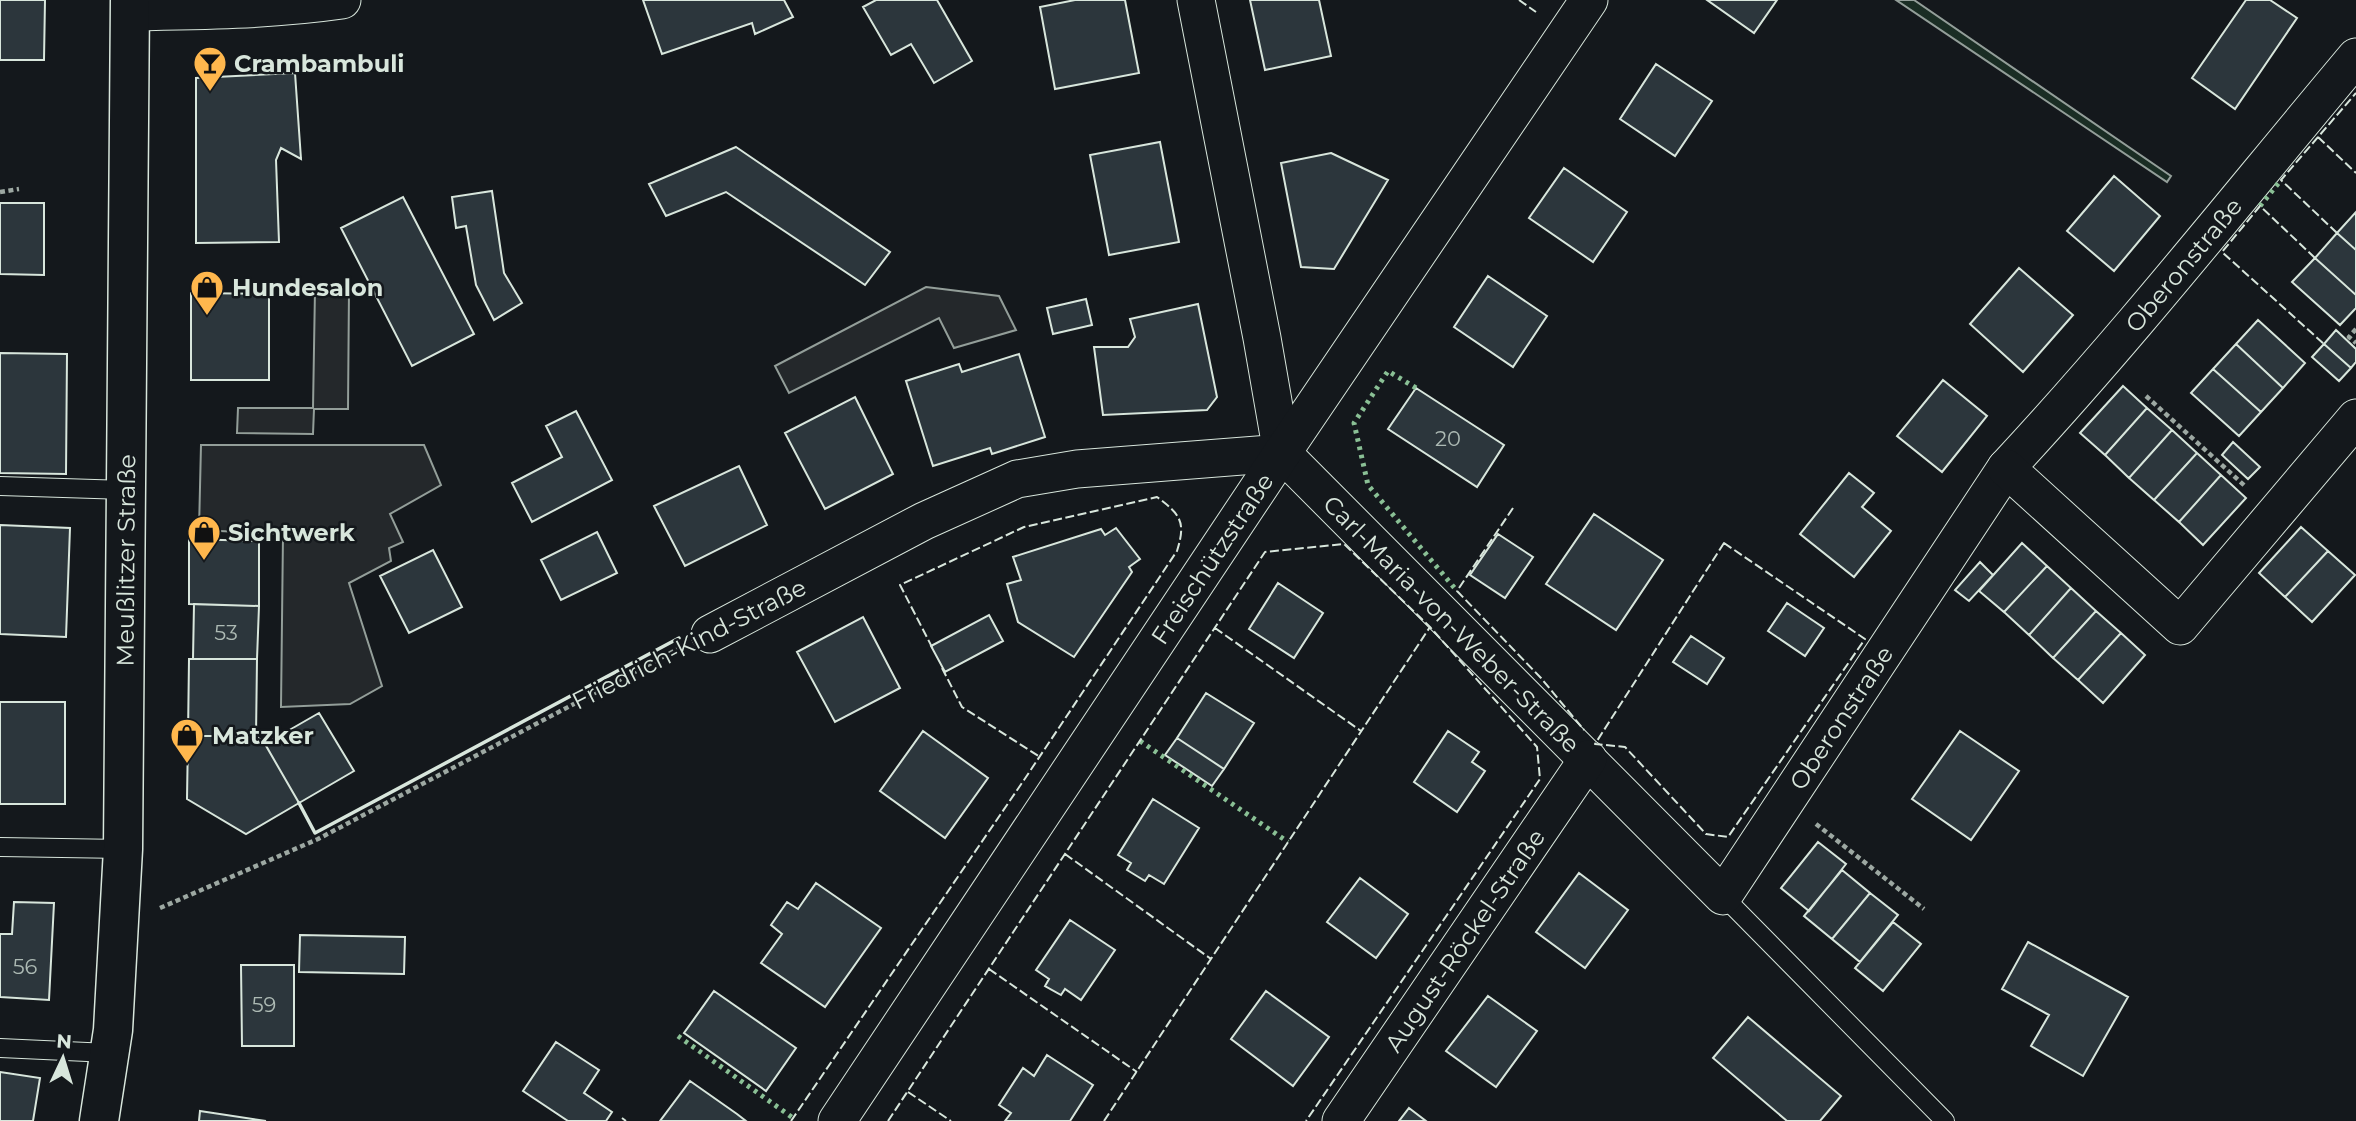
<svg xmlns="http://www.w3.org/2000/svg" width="2356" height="1121" viewBox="0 0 2356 1121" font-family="Montserrat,sans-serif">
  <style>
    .green { fill: #1a2d24; stroke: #939e99; stroke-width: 2 }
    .parking { fill: #24282b; stroke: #939e99; stroke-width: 2 }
    .building { fill: #2c363c; stroke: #d8e6dc; stroke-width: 2 }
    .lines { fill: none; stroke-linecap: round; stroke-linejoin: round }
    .lane-casing { stroke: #d8e6dc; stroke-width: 20 }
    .street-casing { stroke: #d8e6dc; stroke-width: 39 }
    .secondary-casing { stroke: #d8e6dc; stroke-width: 41 }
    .path { stroke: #9da8a2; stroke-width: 4.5; stroke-dasharray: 5 3.5; stroke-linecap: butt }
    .lane { stroke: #14181c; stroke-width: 18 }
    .street { stroke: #14181c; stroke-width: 37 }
    .secondary { stroke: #14181c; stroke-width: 38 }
    .hedge { stroke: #8ac095; stroke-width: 5; stroke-dasharray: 3.5 5; stroke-linecap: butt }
    .fence { stroke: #d8e6dc; stroke-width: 2; stroke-dasharray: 9 3.5; stroke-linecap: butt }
    .wall { stroke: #d8e6dc; stroke-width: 3.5 }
    .labels { text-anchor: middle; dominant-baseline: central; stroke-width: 5; stroke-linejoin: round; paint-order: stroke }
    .number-label { font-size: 21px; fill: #adbab4 }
    .poi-label { font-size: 24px; font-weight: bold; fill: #d8e6dc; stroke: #14181c; text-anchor: start }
    .street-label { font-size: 24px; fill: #d8e6dc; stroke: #14181c }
  </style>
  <rect width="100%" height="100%" fill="#14181c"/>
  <!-- green -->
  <path class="green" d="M1896,0h18l257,176 -4,6z"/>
  <!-- parking -->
  <path class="parking" d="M926,287l73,9 17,34 -62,18 -15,-30 -150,75 -14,-27z
    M315,289h34l-1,120h-34l-1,25 -76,-1 1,-25h75z
    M201,445h223l17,40 -51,29 13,28 -14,6 2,13 -42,22 33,103 -32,18 -69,3 2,-173 -84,-4z"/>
  <!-- building -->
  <path class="building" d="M0,0h45l-1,60h-44z
    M643,0h141l9,17 -38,17 -3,-11 -90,31z
    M876,0h61l35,61 -38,22 -23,-39 -20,11 -28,-48z
    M1075,0h50l14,73 -84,16 -15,-82z
    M1250,0h69l12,56 -66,14z
    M1707,0h70l-23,33z
    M2246,0h24l27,18 -62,91 -43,-31z
    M1656,64l56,37 -37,55 -55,-37z
    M295,73l6,86 -20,-11 -5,12 3,82 -83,1v-165z
    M1160,142l19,100 -70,13 -19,-100z
    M736,147l154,105 -25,33 -139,-93 -60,24 -17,-32z
    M1331,153l57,27 -54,89 -33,-2 -20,-104z
    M1564,168l63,44 -34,50 -64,-44z
    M2114,176l46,40 -46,55 -47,-40z
    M492,191l12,82 18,30 -28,17 -18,-35 -10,-59 -10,2 -4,-31z
    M403,197l71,137 -62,32 -71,-138z
    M0,203h44v72l-44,-1z
    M2356,212v38l-19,-17z
    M2337,233l19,17v45l-41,-37z
    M2315,258l41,37v13l-16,17 -48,-43z
    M2019,268l54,47 -50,57 -53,-48z
    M1488,276l59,40 -34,51 -59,-40z
    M191,293l78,1v86h-78z
    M1086,299l6,26 -39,9 -6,-26z
    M1198,304l19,93 -10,13 -104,5 -9,-68h34l7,-10 -5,-18z
    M2258,320l47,43 -22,25 -47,-44z
    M2336,330l20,19v13l-5,6 -27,-24z
    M2236,344l47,44 -22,24 -48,-43z
    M2324,344l27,24 -12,13 -27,-24z
    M0,353l67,1 -1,120 -66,-1z
    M1019,354l26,83 -53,17 -2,-6 -57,18 -27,-85 53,-17 3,8z
    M2213,369l48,43 -22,24 -48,-43z
    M1943,380l44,36 -45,56 -45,-36z
    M2123,386l24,22 -42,47 -25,-22z
    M1416,388l88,57 -27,42 -89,-58z
    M855,397l38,77 -68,35 -40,-76z
    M2147,408l25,22 -43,48 -24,-23z
    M576,411l36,69 -80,42 -20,-39 50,-26 -16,-31z
    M2172,430l25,23 -43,47 -25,-22z
    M2233,442l27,25 -12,12 -26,-24z
    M2197,453l24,22 -42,47 -25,-22z
    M739,466l28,59 -82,41 -31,-60z
    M1849,473l25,20 -12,14 29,24 -37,46 -54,-43z
    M2221,475l25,23 -43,47 -24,-23z
    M1594,514l69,46 -47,70 -70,-46z
    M0,525l70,3 -4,109 -66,-3z
    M2301,527l27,24 -43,46 -26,-24z
    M1116,528l24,31 -11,8 3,5 -58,85 -56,-35 -11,-38 14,-4 -8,-23 88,-28 4,6z
    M597,532l20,41 -56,27 -20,-40z
    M1498,534l35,23 -28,41 -35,-23z
    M189,539l70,2v65l-70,-2z
    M2022,543l25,23 -43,46 -25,-21z
    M433,550l29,57 -53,26 -29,-57z
    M2328,551l27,24 -43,47 -27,-25z
    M1980,562l13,13 -24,26 -14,-11z
    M2047,566l24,22 -42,47 -25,-23z
    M1278,583l45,30 -29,45 -45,-29z
    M2071,588l25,23 -43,47 -24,-23z
    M1787,603l37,25 -19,28 -37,-25z
    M194,604l65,2 -2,53h-64z
    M2096,611l25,22 -43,47 -25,-22z
    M989,615l14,26 -58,31 -14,-26z
    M863,617l37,71 -65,34 -38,-70z
    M2121,633l24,22 -42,48 -25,-23z
    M1691,636l33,22 -17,26 -34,-22z
    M189,659h68l-1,77h-68z
    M1206,693l48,30 -30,46 -47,-31z
    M0,702h65v102h-65z
    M319,713l35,58 -55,32 -34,-59z
    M923,731l65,47 -43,60 -65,-47z
    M1448,731l31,21 -7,10 13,9 -28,41 -43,-30z
    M1960,731l59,40 -48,69 -59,-41z
    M188,736h68l9,8 34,59 -53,31 -59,-35z
    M1177,738l47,31 -12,17 -47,-31z
    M1153,799l46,29 -35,56 -15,-9 -4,6 -18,-11 4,-7 -13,-8z
    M1818,842l28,22 -37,47 -28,-23z
    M1842,870l28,23 -38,46 -28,-23z
    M1579,873l49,37 -43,58 -49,-36z
    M1360,878l48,36 -32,44 -49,-36z
    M816,883l65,45 -56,79 -64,-44 21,-29 -11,-9 16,-23 11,7z
    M1870,893l28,22 -38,47 -28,-23z
    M14,902l40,1 -5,97 -49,-3v-63h12z
    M1070,920l45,30 -34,50 -16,-11 -4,6 -16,-9 4,-7 -13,-9z
    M1893,922l28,22 -38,47 -28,-23z
    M300,935l105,2 -1,37 -105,-2z
    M2028,942l100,55 -45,79 -52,-30 18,-31 -47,-26z
    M241,965h53v81h-52z
    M714,991l82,57 -30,43 -82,-58z
    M1266,991l63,46 -36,49 -62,-47z
    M1488,996l49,35 -41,56 -50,-36z
    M1748,1017l93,79 -21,25h-33l-74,-63z
    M556,1042l43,28 -15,23 28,19 -6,9h-38l-45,-30z
    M1047,1055l46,30 -23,36h-65l6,-8 -12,-8 24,-37 11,8z
    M0,1072l40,6 -7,43h-33z
    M690,1081l47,33 9,7h-86z
    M1409,1108l17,13h-27z
    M200,1111l66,10h-67z"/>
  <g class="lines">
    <defs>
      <path id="lane" d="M0,486l126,4
        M0,847l123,2
        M1723,896l222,225
        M0,1048l109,5"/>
      <g id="street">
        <path id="s1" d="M1196,0l66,338 20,115 441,443 283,-428c123,-132 234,-273 350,-411"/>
        <path d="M130,12c71,-1 142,-2 212,-12"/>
        <path d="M2006,468l174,158 176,-208"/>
        <path d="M710,634l214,-113 93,-42 60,-10 205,-16"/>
        <path id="s2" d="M837,1121l445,-668 307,-453"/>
        <path id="s3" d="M1341,1121l247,-362"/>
      </g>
      <g id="secondary">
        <path id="s4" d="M99,1121l14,-91 10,-181 7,-849"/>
      </g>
    </defs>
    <!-- lane casing -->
    <use href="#lane" class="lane-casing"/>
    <!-- street casing -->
    <use href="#street" class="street-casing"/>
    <!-- secondary casing -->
    <use href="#secondary" class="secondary-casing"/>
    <!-- path -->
    <path class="path" d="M0,192l19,-3
      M2356,329l-7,8 7,6
      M2146,396l100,91
      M1816,824l108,85
      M160,908l158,-69 360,-190"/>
    <!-- lane -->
    <use href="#lane" class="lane"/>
    <!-- street -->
    <use href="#street" class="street"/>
    <!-- secondary -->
    <use href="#secondary" class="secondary"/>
    <!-- hedge -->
    <path class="hedge" d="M2260,206l21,-26
      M1416,388l-28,-17 -34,52 14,62 89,106
      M1140,741l148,101
      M678,1036l115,82"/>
    <!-- fence -->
    <path class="fence" d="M1519,0l17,12
      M2318,137l38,36
      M2337,233l-56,-53 75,-87
      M2315,258l-55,-52 -38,46 102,92
      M1513,508l-56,83 84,87 43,52
      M1724,543l141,96 -137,198 -22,-3 -81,-87 -30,-3z
      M1215,628l146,103
      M942,668l20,39 78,50
      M1065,854l146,105
      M989,969l148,103
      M908,1092l43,29
      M622,1118l4,3
      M791,1121l233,-341 153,-229c9,-29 4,-36 -20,-54l-133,30 -124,58 33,64
      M888,1121l377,-569 79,-8 86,83 107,120 3,32 -234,342
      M1104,1121l326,-494"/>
    <!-- wall -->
    <path class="wall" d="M299,803l16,30 364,-195"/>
  </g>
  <!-- icons -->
  <defs>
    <symbol id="bar-pin" viewBox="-11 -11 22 30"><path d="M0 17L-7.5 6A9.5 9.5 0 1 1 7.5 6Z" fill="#ffb74d" stroke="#14181c"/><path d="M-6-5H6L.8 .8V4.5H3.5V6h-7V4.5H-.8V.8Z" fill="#111"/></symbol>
    <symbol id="shop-pin" viewBox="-11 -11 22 30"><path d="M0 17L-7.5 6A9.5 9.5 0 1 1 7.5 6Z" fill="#ffb74d" stroke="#14181c"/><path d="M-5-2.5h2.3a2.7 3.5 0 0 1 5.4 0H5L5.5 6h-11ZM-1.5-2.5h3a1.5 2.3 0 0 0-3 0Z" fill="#111"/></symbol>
  </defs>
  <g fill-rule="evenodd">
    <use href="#bar-pin" x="191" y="44" width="38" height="52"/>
    <use href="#shop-pin" x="188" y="268" width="38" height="52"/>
    <use href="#shop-pin" x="185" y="513" width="38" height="52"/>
    <use href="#shop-pin" x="168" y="716" width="38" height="52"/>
  </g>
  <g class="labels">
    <!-- number labels -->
    <g class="number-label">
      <text x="1448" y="438">20</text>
      <text x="226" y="632">53</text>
      <text x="25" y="966">56</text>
      <text x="264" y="1004">59</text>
    </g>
    <!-- poi labels -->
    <g class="poi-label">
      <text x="234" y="63">Crambambuli</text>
      <text x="232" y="287">Hundesalon</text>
      <text x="228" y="532">Sichtwerk</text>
      <text x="212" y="735">Matzker</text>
    </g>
    <!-- street labels -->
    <g class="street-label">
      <text stroke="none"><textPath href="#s1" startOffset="1869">Oberonstraße</textPath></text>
      <text stroke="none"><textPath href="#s2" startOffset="676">Freischützstraße</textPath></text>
      <text stroke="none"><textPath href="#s4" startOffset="562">Meußlitzer Straße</textPath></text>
      <text stroke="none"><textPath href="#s1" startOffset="702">Carl-Maria-von-Weber-Straße</textPath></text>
      <text transform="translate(689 644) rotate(-27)">Friedrich-Kind-Straße</text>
      <text stroke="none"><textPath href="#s1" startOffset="1300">Oberonstraße</textPath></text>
      <text stroke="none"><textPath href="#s3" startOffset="219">August-Röckel-Straße</textPath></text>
    </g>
  </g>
  <!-- north arrow -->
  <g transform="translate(63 1058) rotate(4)" stroke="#14181c" stroke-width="5" paint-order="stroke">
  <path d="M0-5L12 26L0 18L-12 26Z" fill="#d8e6dc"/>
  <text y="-10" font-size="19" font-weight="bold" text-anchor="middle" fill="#d8e6dc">N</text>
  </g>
</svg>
